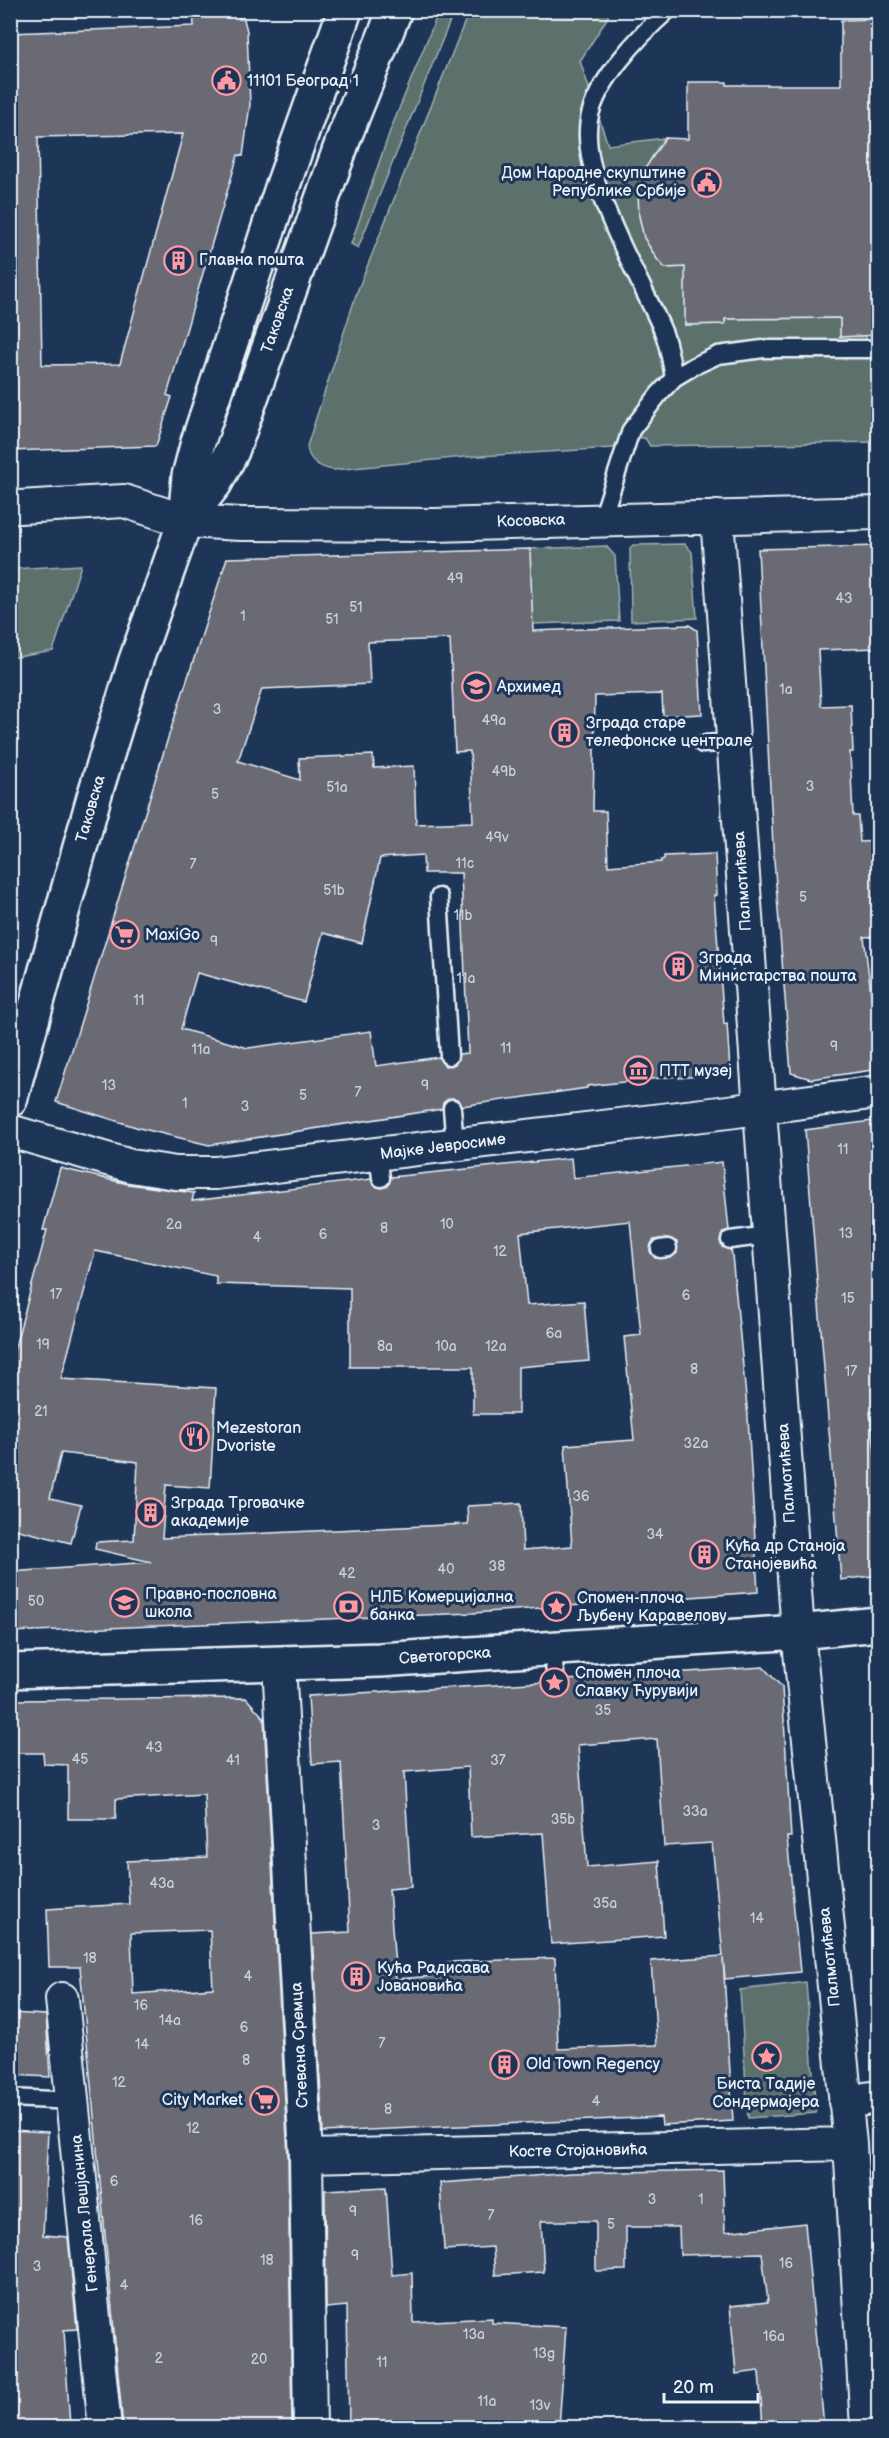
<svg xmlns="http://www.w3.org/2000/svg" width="889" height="2438" viewBox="0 0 889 2438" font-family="'Balsamiq Sans',sans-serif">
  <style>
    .green { fill: #5c706c; stroke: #a2b0b2; stroke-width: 1.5 }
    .building { fill: #6a6a74; stroke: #e8f1f8; stroke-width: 1.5; fill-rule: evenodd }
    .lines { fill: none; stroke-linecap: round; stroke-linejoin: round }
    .lane-casing { stroke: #e8f1f8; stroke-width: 21 }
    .street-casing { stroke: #e8f1f8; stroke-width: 36 }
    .secondary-casing { stroke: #e8f1f8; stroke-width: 38 }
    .primary-casing { stroke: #e8f1f8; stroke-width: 38 }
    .lane { stroke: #1d3557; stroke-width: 16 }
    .street { stroke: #1d3557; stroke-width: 32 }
    .secondary { stroke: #1d3557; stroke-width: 33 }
    .primary { stroke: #1d3557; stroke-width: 33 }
    .labels { text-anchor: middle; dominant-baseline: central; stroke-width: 6; stroke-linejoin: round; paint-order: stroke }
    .number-label { font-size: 14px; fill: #c8cfd7 }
    .poi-label { font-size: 16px; fill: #e8f1f8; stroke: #1d3557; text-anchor: start }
    .street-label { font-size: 16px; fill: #e8f1f8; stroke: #1d3557 }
  </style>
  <rect width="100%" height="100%" fill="#1d3557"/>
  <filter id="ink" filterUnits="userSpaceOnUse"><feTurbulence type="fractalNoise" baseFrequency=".0167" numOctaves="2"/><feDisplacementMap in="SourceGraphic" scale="12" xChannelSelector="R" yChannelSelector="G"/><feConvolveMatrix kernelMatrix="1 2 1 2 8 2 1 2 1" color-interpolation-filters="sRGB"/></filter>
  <g filter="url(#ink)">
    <!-- green -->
    <path class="green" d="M439,11h15l-96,237 -7,-4 39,-113z
      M469,11h140l-1,6 -28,44 28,84 57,-7c-33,41 -37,90 0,130l24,-1 -4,58 40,-1v-5l115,-1 1,18h25v4h12v102l-228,4 -5,-8 -25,-1 -7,11 -149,9 -130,13c-14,-2 -26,-9 -27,-24l50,-154z
      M685,544l7,8 5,66 -66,3 -1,-73 3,-3z
      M606,546l9,10 4,65 -87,3 -2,-75z
      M81,565l-28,86 -42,7v-89z
      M806,1982l10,131 -68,5 -8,-128z"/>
    <!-- building -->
    <path class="building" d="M193,10h46v9h5l3,12 3,73 -7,52 -5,-1 -71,240 5,2 -16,49 -146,5v-418l184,-7zM183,134l-63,230 -78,1 -4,-228z
      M879,19v316l-39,2v-19l-115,1v5l-40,1v-58l-20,1 -8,-9 -13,-21 -5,-22 -1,-23 6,-23 21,-32 23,1v-57h39v3h114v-65z
      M879,546v102l-61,2 3,56 30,-1 2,47h-3l3,64h5l2,26 19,-1v95l-15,1 11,87 4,-1v46l-68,10 -20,-6 -18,-226 -15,-298z
      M530,549l3,82 156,-6 8,5 5,84 -39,2 -1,-22 -67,2 -2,115h13l2,55 53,-4v-2l3,-1v-3l51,-2 2,41h-3l10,129 3,-1 3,47h-3v3l-48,5v-2l-92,10v2l-125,18 -5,-7 -6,-1 -8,5 -1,6 -233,36 -70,-17 -83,-26 112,-364 59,-180zM450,639l5,113 15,-1 3,71 -57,2 -2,-58 -40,2 -1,-13 -74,3 1,22 -62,-19 24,-72 108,-5 -2,-42zM423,855l1,18h37l7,180 -9,1 -4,10 -10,2 -6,-9 -63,9 -5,-35 -123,17 -67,-19 16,-56 107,29 19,-69 39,10 18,-85z
      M879,1120v291l-9,1 9,71v92l-38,5 -36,-450z
      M571,1158l2,20 149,-16 7,68 -6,2 -3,9 2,6 9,3 1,5 16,162 10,175 -285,21 -463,19v-60l141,-10 -56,-13 1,-7 38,-2 4,-78 -77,-9 -11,45 31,7 -10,38 -61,-15v-163l37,-135h-4l17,-62 68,16 66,9 -2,8 179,-22 2,6 9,3 6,-2 3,-9zM630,1221l11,114 -17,2 10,103 -69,5 7,101 -49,4 -2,-47 -54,3 1,18 -306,14 4,-53 44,3 6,-100 -155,-9 34,-128 121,25v8l134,4v79h123v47h45v-47l71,-6 -5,-60 -57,4 -7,-72zM667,1238l10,4v11l-7,5h-15l-5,-7 1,-7 3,-4z
      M763,1667l19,20 9,150h-4l13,135 -75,7 -2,-21 10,163 -71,4 -1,-8 -338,15 -11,-198 38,-2 -9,-170 -29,2 -4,-68 238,-14 2,6 9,3 6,-2 3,-9zM657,1739l7,107 48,-3 11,113 -72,5 6,84 -99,4 -3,-91 -108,4v13l-51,4 -7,-90 22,-2 -7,-115 64,-5 3,70 72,-4 8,111 113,-8 -5,-75 -72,6 -9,-122z
      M246,1698l18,20 24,439 4,270h-169l-43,-460h-31l-2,-58 82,-5 -2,-43 80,-4 -3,-63 -88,5v20h-48v-54l-24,-1 -1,-11h-33v-53zM210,1930l3,58 -80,6 -2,-61z
      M10,2013l36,2 4,62 -40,-2z
      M10,2130l38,2 -5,103 25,2 9,92 -13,1 6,97h-60z
      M723,2170l2,62 80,-9 19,204h-61l-4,-56 -23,3 -6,-68 38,-4 -6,-49 -82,2 -1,-28h-53v43l-30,1v-50h-55l3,51 -49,3 -2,-28 -49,3 -4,-67 132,-10z
      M386,2187l6,88 20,-2 1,49 79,-4v5l74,4 -7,100h-210l-2,-121 -21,2 -1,-118z"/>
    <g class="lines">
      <defs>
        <path id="lane" d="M668,10c-28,25 -73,72 -79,110 -10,58 50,155 73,209 7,15 9,34 12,49
          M602,519l29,-89 28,-36 15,-16 20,-12 24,-11 45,-6h115
          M703,744l31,-2
          M439,897l10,159
          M452,1108l3,38
          M378,1154l3,24
          M730,1240l39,-5
          M660,1249l8,-1
          M552,1648l4,33
          M10,2098l64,3"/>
        <path id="street" d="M10,505l9,2 105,-6 61,20 56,3 194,1 443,-12
          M717,517l81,1115 52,512 17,284
          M10,1131l121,35 45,7h40l512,-61 150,-20
          M279,1663l27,493 4,272
          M62,1999l43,429
          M845,2102l33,-5
          M306,2156l544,-12"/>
        <path id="secondary" d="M10,1671l370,-11 418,-28 80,-8"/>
        <path id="primary" d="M185,521l30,-38 17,-32 113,-316 50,-125
          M10,1100l84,-303 41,-134 50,-142 4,-45 9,-34 84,-254 63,-178"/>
      </defs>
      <!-- lane casing -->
      <use href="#lane" class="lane-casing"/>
      <!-- street casing -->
      <use href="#street" class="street-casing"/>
      <!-- secondary casing -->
      <use href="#secondary" class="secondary-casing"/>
      <!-- primary casing -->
      <use href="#primary" class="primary-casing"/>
      <!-- lane -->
      <use href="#lane" class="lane"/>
      <!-- street -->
      <use href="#street" class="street"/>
      <!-- secondary -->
      <use href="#secondary" class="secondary"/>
      <!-- primary -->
      <use href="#primary" class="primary"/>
    </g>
  </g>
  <!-- icons -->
  <defs>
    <symbol id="civic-ring" viewBox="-11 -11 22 22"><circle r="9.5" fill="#1d3557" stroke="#ff9aa2" stroke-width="1.5"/><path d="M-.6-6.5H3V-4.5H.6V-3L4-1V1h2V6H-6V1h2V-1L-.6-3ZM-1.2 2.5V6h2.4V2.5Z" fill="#ff9aa2"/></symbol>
    <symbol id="building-ring" viewBox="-11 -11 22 22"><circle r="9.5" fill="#1d3557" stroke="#ff9aa2" stroke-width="1.5"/><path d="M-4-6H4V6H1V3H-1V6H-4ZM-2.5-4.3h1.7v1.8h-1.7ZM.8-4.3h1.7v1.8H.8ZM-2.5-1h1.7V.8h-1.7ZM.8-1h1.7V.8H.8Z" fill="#ff9aa2"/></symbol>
    <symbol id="school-ring" viewBox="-11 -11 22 22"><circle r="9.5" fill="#1d3557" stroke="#ff9aa2" stroke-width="1.5"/><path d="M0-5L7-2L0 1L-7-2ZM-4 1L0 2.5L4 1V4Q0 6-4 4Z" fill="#ff9aa2"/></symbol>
    <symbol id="supermarket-ring" viewBox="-11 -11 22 22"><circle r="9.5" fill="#1d3557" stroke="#ff9aa2" stroke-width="1.5"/><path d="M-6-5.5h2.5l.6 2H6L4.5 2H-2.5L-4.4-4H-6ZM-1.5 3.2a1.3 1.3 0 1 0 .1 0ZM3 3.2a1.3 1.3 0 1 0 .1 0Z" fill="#ff9aa2"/></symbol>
    <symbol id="museum-ring" viewBox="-11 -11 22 22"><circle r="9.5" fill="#1d3557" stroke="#ff9aa2" stroke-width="1.5"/><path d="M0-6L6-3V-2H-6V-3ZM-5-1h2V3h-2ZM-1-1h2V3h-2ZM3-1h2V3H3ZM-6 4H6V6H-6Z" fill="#ff9aa2"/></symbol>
    <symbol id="restaurant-ring" viewBox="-11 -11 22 22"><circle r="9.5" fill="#1d3557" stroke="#ff9aa2" stroke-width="1.5"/><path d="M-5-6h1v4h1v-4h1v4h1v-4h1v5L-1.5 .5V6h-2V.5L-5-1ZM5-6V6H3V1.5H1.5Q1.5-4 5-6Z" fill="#ff9aa2"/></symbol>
    <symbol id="bank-ring" viewBox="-11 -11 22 22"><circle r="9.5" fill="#1d3557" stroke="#ff9aa2" stroke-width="1.5"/><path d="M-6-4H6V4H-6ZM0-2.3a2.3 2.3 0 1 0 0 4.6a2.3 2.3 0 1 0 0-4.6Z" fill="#ff9aa2"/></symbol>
    <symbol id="sight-ring" viewBox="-11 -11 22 22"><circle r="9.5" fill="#1d3557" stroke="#ff9aa2" stroke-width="1.5"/><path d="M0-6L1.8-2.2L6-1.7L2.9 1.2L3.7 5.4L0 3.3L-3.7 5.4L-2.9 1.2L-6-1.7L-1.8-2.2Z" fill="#ff9aa2"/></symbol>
  </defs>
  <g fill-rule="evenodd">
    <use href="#civic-ring" x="210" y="64" width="33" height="33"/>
    <use href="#civic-ring" x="690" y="166" width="33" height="33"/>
    <use href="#building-ring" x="162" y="244" width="33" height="33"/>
    <use href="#school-ring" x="460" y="670" width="33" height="33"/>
    <use href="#building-ring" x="548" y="716" width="33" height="33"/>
    <use href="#supermarket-ring" x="108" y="918" width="33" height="33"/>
    <use href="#building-ring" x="662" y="950" width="33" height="33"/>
    <use href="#museum-ring" x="622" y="1054" width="33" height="33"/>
    <use href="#restaurant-ring" x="178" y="1420" width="33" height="33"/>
    <use href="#building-ring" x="134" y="1496" width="33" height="33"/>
    <use href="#building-ring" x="688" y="1538" width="33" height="33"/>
    <use href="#school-ring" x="108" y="1586" width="33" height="33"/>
    <use href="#bank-ring" x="332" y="1590" width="33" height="33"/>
    <use href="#sight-ring" x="540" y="1590" width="33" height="33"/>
    <use href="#sight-ring" x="538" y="1666" width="33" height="33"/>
    <use href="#building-ring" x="340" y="1960" width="33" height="33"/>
    <use href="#sight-ring" x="750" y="2040" width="33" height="33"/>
    <use href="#building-ring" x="488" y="2048" width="33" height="33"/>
    <use href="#supermarket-ring" x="248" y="2084" width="33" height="33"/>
  </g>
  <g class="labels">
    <!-- number labels -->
    <g class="number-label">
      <text x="455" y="578">49</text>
      <text x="844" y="598">43</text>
      <text x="356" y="607">51</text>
      <text x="243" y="616">1</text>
      <text x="332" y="619">51</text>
      <text x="786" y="689">1a</text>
      <text x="217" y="709">3</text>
      <text x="494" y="720">49a</text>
      <text x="504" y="771">49b</text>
      <text x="810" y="786">3</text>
      <text x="337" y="787">51a</text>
      <text x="215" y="794">5</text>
      <text x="497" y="837">49v</text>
      <text x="465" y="863">11c</text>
      <text x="193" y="864">7</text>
      <text x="334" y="890">51b</text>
      <text x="803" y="897">5</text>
      <text x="463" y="915">11b</text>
      <text x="214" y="941">9</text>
      <text x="466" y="978">11a</text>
      <text x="139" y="1000">11</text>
      <text x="834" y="1046">9</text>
      <text x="506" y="1048">11</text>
      <text x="201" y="1049">11a</text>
      <text x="109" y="1085">13</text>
      <text x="425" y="1085">9</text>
      <text x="358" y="1092">7</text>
      <text x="303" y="1095">5</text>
      <text x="185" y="1103">1</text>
      <text x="245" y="1106">3</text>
      <text x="843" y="1149">11</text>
      <text x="174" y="1224">2a</text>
      <text x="447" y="1224">10</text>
      <text x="384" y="1228">8</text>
      <text x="846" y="1233">13</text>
      <text x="323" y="1234">6</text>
      <text x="257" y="1237">4</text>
      <text x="500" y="1251">12</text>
      <text x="56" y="1294">17</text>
      <text x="686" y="1295">6</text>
      <text x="848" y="1298">15</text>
      <text x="554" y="1333">6a</text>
      <text x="43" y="1344">19</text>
      <text x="385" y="1346">8a</text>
      <text x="446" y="1346">10a</text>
      <text x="496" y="1346">12a</text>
      <text x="694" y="1369">8</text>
      <text x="851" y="1371">17</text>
      <text x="41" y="1411">21</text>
      <text x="696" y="1443">32a</text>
      <text x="581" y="1496">36</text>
      <text x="655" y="1534">34</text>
      <text x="497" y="1566">38</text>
      <text x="446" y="1569">40</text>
      <text x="347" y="1573">42</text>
      <text x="36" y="1601">50</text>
      <text x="603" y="1710">35</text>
      <text x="154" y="1747">43</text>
      <text x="80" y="1759">45</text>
      <text x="233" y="1760">41</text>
      <text x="498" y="1760">37</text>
      <text x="695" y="1811">33a</text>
      <text x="563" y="1819">35b</text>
      <text x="376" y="1825">3</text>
      <text x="162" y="1883">43a</text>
      <text x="605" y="1903">35a</text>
      <text x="757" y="1918">14</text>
      <text x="90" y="1958">18</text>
      <text x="248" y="1976">4</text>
      <text x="141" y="2005">16</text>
      <text x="170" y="2020">14a</text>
      <text x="244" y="2027">6</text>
      <text x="382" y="2043">7</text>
      <text x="142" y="2044">14</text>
      <text x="246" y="2060">8</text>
      <text x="119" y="2082">12</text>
      <text x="596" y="2101">4</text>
      <text x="388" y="2109">8</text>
      <text x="193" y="2128">12</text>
      <text x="114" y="2181">6</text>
      <text x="652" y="2199">3</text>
      <text x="701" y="2199">1</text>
      <text x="353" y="2211">9</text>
      <text x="491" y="2215">7</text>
      <text x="196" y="2220">16</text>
      <text x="611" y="2224">5</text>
      <text x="355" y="2255">9</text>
      <text x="267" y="2260">18</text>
      <text x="786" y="2263">16</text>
      <text x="37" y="2266">3</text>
      <text x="124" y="2285">4</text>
      <text x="474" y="2334">13a</text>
      <text x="774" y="2336">16a</text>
      <text x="544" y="2353">13g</text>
      <text x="159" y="2358">2</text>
      <text x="259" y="2359">20</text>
      <text x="382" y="2362">11</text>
      <text x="487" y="2401">11a</text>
      <text x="540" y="2405">13v</text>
    </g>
    <!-- poi labels -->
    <g class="poi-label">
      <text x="247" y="81">11101 Београд 1</text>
      <text x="686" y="173" text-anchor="end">Дом Народне скупштине<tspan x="686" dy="18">Републике Србије</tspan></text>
      <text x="199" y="260">Главна пошта</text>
      <text x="497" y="687">Архимед</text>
      <text x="586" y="723">Зграда старе<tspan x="586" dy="18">телефонске централе</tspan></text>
      <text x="145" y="935">MaxiGo</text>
      <text x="699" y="958">Зграда<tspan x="699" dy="18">Министарства пошта</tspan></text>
      <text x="659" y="1071">ПТТ музеј</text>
      <text x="216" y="1428">Mezestoran<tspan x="216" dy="18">Dvoriste</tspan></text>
      <text x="171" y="1503">Зграда Трговачке<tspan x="171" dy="18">академије</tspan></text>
      <text x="725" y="1546">Кућа др Станоја<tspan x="725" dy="18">Станојевића</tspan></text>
      <text x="145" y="1594">Правно-пословна<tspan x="145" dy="18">школа</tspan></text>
      <text x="370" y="1597">НЛБ Комерцијална<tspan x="370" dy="18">банка</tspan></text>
      <text x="577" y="1598">Спомен-плоча<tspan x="577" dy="18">Љубену Каравелову</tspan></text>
      <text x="575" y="1673">Спомен плоча<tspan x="575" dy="18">Славку Ћурувији</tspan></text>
      <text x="377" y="1968">Кућа Радисава<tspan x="377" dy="18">Јовановића</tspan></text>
      <text x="526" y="2064">Old Town Regency</text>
      <text x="766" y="2084" text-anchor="middle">Биста Тадије<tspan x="766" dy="18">Сондермајера</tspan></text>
      <text x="243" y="2100" text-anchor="end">City Market</text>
    </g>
    <!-- street labels -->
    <g class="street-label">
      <text transform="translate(278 320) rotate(-71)">Таковска</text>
      <text transform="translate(531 521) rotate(-2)">Косовска</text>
      <text transform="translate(91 809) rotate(-74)">Таковска</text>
      <text transform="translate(743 881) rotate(-94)">Палмотићева</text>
      <text transform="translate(443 1147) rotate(-7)">Мајке Јевросиме</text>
      <text transform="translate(787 1473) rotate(-94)">Палмотићева</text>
      <text transform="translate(445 1656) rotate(-4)">Светогорска</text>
      <text transform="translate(830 1957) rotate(-96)">Палмотићева</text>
      <text transform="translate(300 2045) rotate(-93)">Стевана Сремца</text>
      <text transform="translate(578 2151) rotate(-1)">Косте Стојановића</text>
      <text transform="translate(85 2213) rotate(-96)">Генерала Лешјанина</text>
    </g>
  </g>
  <!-- margin -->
  <rect width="889" height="2438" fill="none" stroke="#1d3557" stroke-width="36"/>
  <rect x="18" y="18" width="853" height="2402" fill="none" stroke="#e8f1f8" stroke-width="2" filter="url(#ink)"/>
  <!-- scale -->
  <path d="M664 2393v9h94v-9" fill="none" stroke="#e8f1f8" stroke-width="3"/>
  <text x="673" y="2393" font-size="18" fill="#e8f1f8" stroke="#1d3557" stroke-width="4.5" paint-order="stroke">20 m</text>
</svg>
